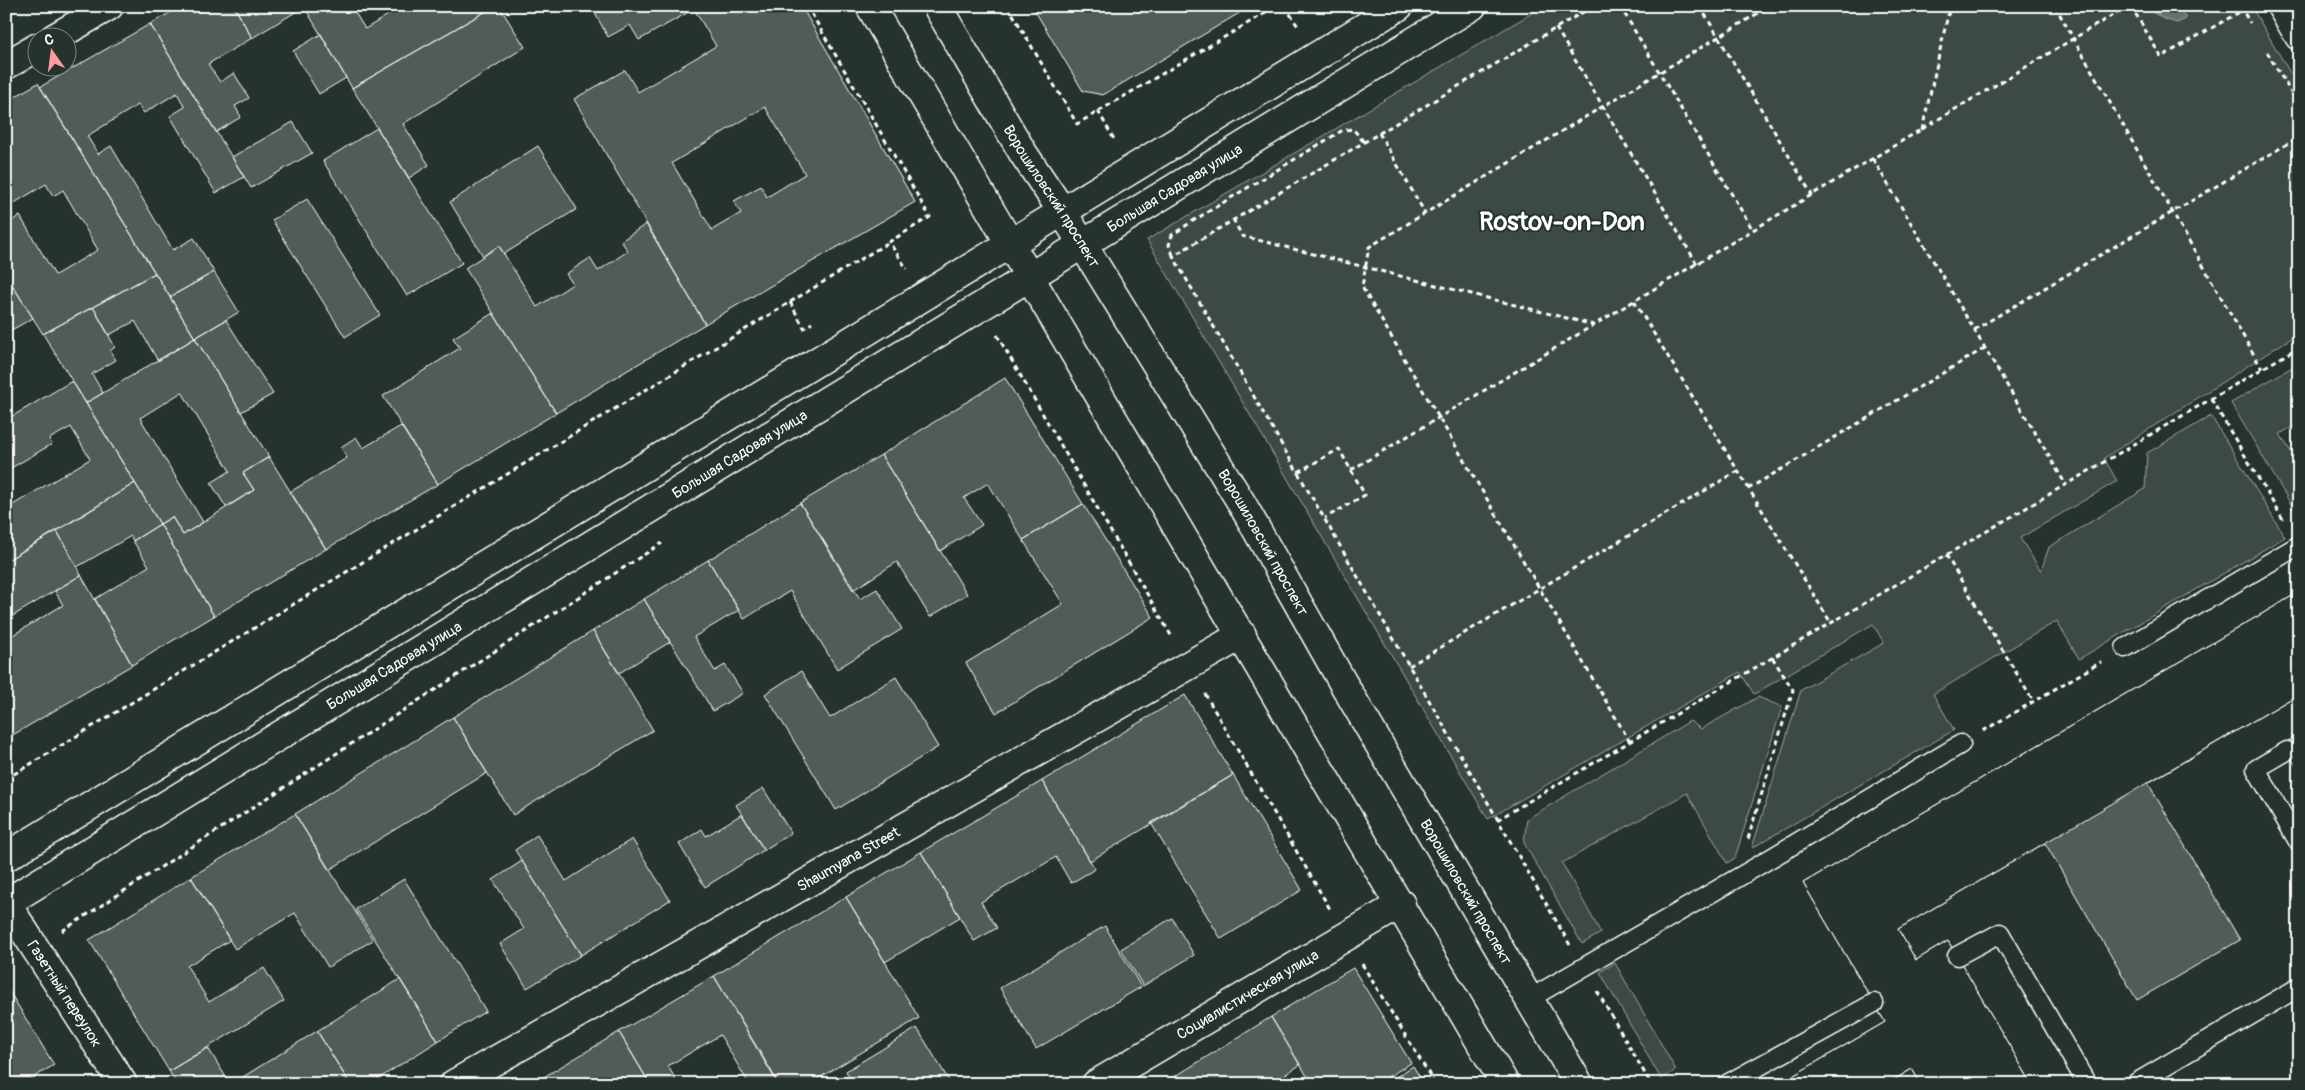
<svg xmlns="http://www.w3.org/2000/svg" width="2305" height="1090" viewBox="0 0 2305 1090" font-family="Pangolin,sans-serif">
  <style>
    .green { fill: #3e4944; stroke: #9ea4a2 }
    .water { fill: #67706c; stroke: #a4a9a7 }
    .building { fill: #515c57; stroke: #fff; fill-rule: evenodd }
    .lines { fill: none; stroke-linecap: round; stroke-linejoin: round }
    .service-casing { stroke: #fff; stroke-width: 21 }
    .minor-casing { stroke: #fff; stroke-width: 31 }
    .tertiary-casing { stroke: #fff; stroke-width: 31 }
    .secondary-casing { stroke: #fff; stroke-width: 31 }
    .primary-casing { stroke: #fff; stroke-width: 31 }
    .path { stroke: #fff; stroke-width: 3; stroke-dasharray: 5 4; stroke-linecap: butt }
    .service { stroke: #26332d; stroke-width: 18 }
    .minor { stroke: #26332d; stroke-width: 28 }
    .tertiary { stroke: #26332d; stroke-width: 28 }
    .secondary { stroke: #26332d; stroke-width: 28 }
    .primary { stroke: #26332d; stroke-width: 28 }
    .labels { text-anchor: middle; dominant-baseline: central; stroke-width: 4; stroke-linejoin: round; paint-order: stroke }
    .street-label { font-size: 15px; fill: #fff; stroke: #26332d }
    .town-label { font-size: 25px; font-weight: bold; fill: #fff; stroke: #26332d }
  </style>
  <rect width="100%" height="100%" fill="#26332d"/>
  <filter id="ink" filterUnits="userSpaceOnUse"><feTurbulence type="fractalNoise" baseFrequency=".02" numOctaves="2"/><feDisplacementMap in="SourceGraphic" scale="10" xChannelSelector="R" yChannelSelector="G"/><feConvolveMatrix kernelMatrix="1 2 1 2 8 2 1 2 1" color-interpolation-filters="sRGB"/></filter>
  <g filter="url(#ink)">
    <!-- green -->
    <path class="green" d="M1544,6h707l48,82v245l-195,125 13,23 -97,57 21,33 8,-24 96,-58 2,-36 64,-37 74,121 -206,122 -22,-38 -124,73 21,36 -202,118 49,-158 83,-47 -11,-19 -119,70 -14,-22 -252,147 -341,-579z
      M2299,363v60l-19,11 19,31v53l-68,-115z
      M1758,697l24,10 -47,151 -8,5 -40,-70 -125,70 39,70 -19,11 -58,-101 3,-24 163,-98 11,8z
      M1615,963l61,107 -15,9 -61,-107z"/>
    <!-- water -->
    <path class="water" d="M2147,6h33l6,13 -9,4c-12,-3 -22,-7 -30,-17z"/>
    <!-- building -->
    <path class="building" d="M182,6h52l18,32 -44,26 12,18 14,-9 15,25 -14,8 6,11 -25,15 -66,-108z
      M234,6h70v1l-52,31z
      M351,6l14,23 38,-23h92l-143,82 -48,-82z
      M495,6h4l26,41 -122,77 26,41 -20,13 -57,-90z
      M591,6h210l114,196 -210,122 -131,-225 51,-29 13,22 78,-46 -22,-37 -55,31 -9,-15 -22,12zM765,107l40,67 -38,23 -6,-11 -27,15 7,12 -29,17 -40,-67z
      M1032,6h219l-148,89 -20,-4z
      M150,24l94,153 -28,16 -46,-77 15,-9 -8,-14 -33,20 -6,-8 -51,31 11,18 13,-8 62,104 21,-12 20,34 -44,25 -130,-210z
      M321,34l25,44 -27,16 -26,-43z
      M38,83l117,190 -112,61 -37,-59v-51l14,-8 35,59 43,-25 -35,-60 -10,6 -7,-12 -40,24v-106z
      M293,122l19,31 -61,35 -19,-31z
      M377,128l85,135 -55,33 -84,-135z
      M538,146l39,63 -73,45 -5,-8 -16,10 -33,-54z
      M307,199l73,116 -35,22 -73,-117z
      M646,224l59,100 -149,89 -91,-145 34,-22 38,61 36,-23 -7,-10 24,-16 8,13 30,-20 -7,-10z
      M214,272l25,40 -44,26 -25,-41z
      M155,273l40,65 -37,23 -23,-40 -26,14 -16,-28z
      M8,278l25,40 -27,15v-53z
      M93,307l22,40 -5,4 6,9 -24,14 11,19 -17,10 -43,-69z
      M493,313l63,100 -118,71 -55,-88 77,-48 -7,-10z
      M226,320l47,74 -32,18 -46,-74z
      M195,338l74,119 -26,16 11,17 -28,17 -15,-24 19,-12 -48,-79 -42,26 63,104 -20,13 -11,-18 -12,7 -74,-121z
      M1005,378l78,126 -60,36 -35,-57 -24,15 18,27 -42,26 -59,-96z
      M72,381l63,102 -129,78v-52l84,-50 -19,-32 -22,12 3,5 -46,27v-51z
      M401,426l37,58 -112,65 -36,-57 57,-34 -6,-11 15,-10 7,11z
      M881,455l86,139 -37,23 -33,-55 -44,28 -53,-87z
      M269,457l57,92 -112,67 -54,-92 12,-7 11,18 71,-45 -11,-17z
      M135,483l25,41 -27,17 -2,-5 -54,31 -20,-36z
      M800,503l60,96 17,-10 25,40 -65,40 -47,-78 -46,28 -36,-59z
      M1083,504l70,113 -157,96 -30,-50 97,-59 -40,-64z
      M160,524l54,92 -82,49 -37,-66 54,-33 -16,-25z
      M57,531l24,44 -75,45v-59z
      M708,560l31,50 -45,27 21,34 10,-6 18,28 -30,18 -69,-112z
      M81,575l51,90 -126,74v-100l57,-34 -8,-14z
      M2299,592v102l-401,235 18,31 32,-19 84,143h-111l-9,-15 -25,15h-108l106,-62 -82,-139z
      M2299,592v102l-151,89 92,157 -103,60 -92,-157 -147,86 18,31 32,-19 84,143h-111l-9,-15 -25,15h-108l106,-62 -82,-139z
      M644,599l26,43 -51,31 -26,-42z
      M593,631l60,99 -140,85 -60,-98z
      M801,671l29,47 66,-41 42,70 -102,63 -71,-116z
      M1185,695l48,80 -143,86 -48,-80z
      M453,717l34,56 -158,97 -34,-56z
      M2299,735v36l-16,-27z
      M2299,735v36l-16,-27z
      M1233,775l69,115 -81,49 -70,-116z
      M1042,781l53,88 -24,14 -15,-26 -75,45 16,26 -23,13 -53,-89z
      M763,788l28,45 -27,17 -28,-45z
      M295,814l78,126 -45,27 -33,-54 -60,36 -44,-72z
      M742,814l22,36 -59,37 -26,-43 23,-15 4,7z
      M537,835l29,46 66,-42 38,61 -89,55 -66,-105z
      M921,852l39,65 -75,45 -39,-65z
      M522,861l59,94 -54,33 -27,-44 24,-15 -31,-49z
      M191,877l39,63 -43,26 22,36 55,-34 20,33 -115,70 -80,-131z
      M404,879l82,132 -48,30 -82,-132z
      M846,897l73,121 -110,66h-31l-64,-108z
      M1172,918l22,37 -51,31 -22,-37z
      M1105,926l36,61 -105,62 -36,-61z
      M1353,968l58,95 -35,21h-64l-41,-67z
      M714,976l62,103 -9,5h-18l-29,-49 -52,31 10,18h-28l-31,-52z
      M400,979l38,62 -68,43h-20l-33,-53z
      M6,986l48,79 -31,19h-17z
      M1271,1017l29,48 -30,19h-107z
      M917,1028l34,56h-98l-7,-13z
      M317,1031l33,53h-109l-3,-4z
      M619,1032l31,52h-118z
      M208,1048l22,36h-53l-8,-13z
      M1413,1066l11,18h-39z"/>
    <g class="lines">
      <defs>
        <path id="service" d="M2125,648l174,-103
          M2287,751l-31,18 43,74
          M1957,956l43,-23 87,151
          M1529,999l222,-129 210,-126
          M1727,1084l147,-81
          M2134,1084l165,-97"/>
        <g id="minor">
          <path d="M54,38l55,-32"/>
          <path d="M6,65l32,-18"/>
          <path id="s1" d="M454,1084l788,-449"/>
        </g>
        <g id="tertiary">
          <path d="M2281,6l18,30"/>
          <path id="s2" d="M6,903l117,181"/>
          <path id="s3" d="M1096,1084l305,-180"/>
        </g>
        <g id="secondary">
          <path d="M6,857l1393,-851"/>
          <path id="s4" d="M6,903l1466,-897"/>
        </g>
        <g id="primary">
          <path d="M870,6l635,1078"/>
          <path id="s5" d="M937,6l86,147 39,58 179,291 102,181 236,401"/>
        </g>
      </defs>
      <!-- service casing -->
      <use href="#service" class="service-casing"/>
      <!-- minor casing -->
      <use href="#minor" class="minor-casing"/>
      <!-- tertiary casing -->
      <use href="#tertiary" class="tertiary-casing"/>
      <!-- secondary casing -->
      <use href="#secondary" class="secondary-casing"/>
      <!-- primary casing -->
      <use href="#primary" class="primary-casing"/>
      <!-- path -->
      <path class="path" d="M807,6l123,211 -41,25 18,27
        M1008,6l69,118 200,-118
        M1285,6l14,22
        M1620,6l133,224
        M1700,6l112,189
        M2055,6l207,363
        M2131,6l30,51 82,-47
        M2240,6l10,17
        M1556,28l141,236
        M2267,52l32,54
        M1098,111l17,30
        M1922,130l28,-124
        M1379,133l46,80
        M1873,159l193,326
        M1233,219l9,17 352,89
        M1173,255l-4,-10 3,-10 24,-16 147,-89 10,-1 11,13
        M1634,301l197,322
        M790,302l14,26 8,-5
        M1974,330l325,-193
        M997,335l175,302
        M2211,399l73,122
        M1351,470l777,-464
        M1298,472l41,-23 26,46 -40,23
        M1748,489l237,-141
        M1946,555l87,146
        M1409,666l329,-195
        M1205,694l125,215
        M1983,731l118,-69
        M1630,742l-268,-455 7,-40 401,-241
        M6,779l883,-537
        M1497,820l802,-473
        M1748,839l45,-149 -21,-33
        M62,931l600,-388
        M1570,945l-397,-689 420,-250
        M1362,964l73,120
        M1597,991l54,93"/>
      <!-- service -->
      <use href="#service" class="service"/>
      <!-- minor -->
      <use href="#minor" class="minor"/>
      <!-- tertiary -->
      <use href="#tertiary" class="tertiary"/>
      <!-- secondary -->
      <use href="#secondary" class="secondary"/>
      <!-- primary -->
      <use href="#primary" class="primary"/>
    </g>
  </g>
  <g class="labels">
    <!-- street labels -->
    <g class="street-label">
      <text stroke="none"><textPath href="#s4" startOffset="1370">Большая Садовая улица</textPath></text>
      <text stroke="none"><textPath href="#s5" startOffset="222">Ворошиловский проспект</textPath></text>
      <text stroke="none"><textPath href="#s4" startOffset="860">Большая Садовая улица</textPath></text>
      <text stroke="none"><textPath href="#s5" startOffset="628">Ворошиловский проспект</textPath></text>
      <text stroke="none"><textPath href="#s4" startOffset="455">Большая Садовая улица</textPath></text>
      <text stroke="none"><textPath href="#s1" startOffset="454">Shaumyana Street</textPath></text>
      <text stroke="none"><textPath href="#s5" startOffset="1032">Ворошиловский проспект</textPath></text>
      <text stroke="none"><textPath href="#s2" startOffset="108">Газетный переулок</textPath></text>
      <text stroke="none"><textPath href="#s3" startOffset="176">Социалистическая улица</textPath></text>
    </g>
    <!-- town labels -->
    <g class="town-label">
      <text x="1562" y="222">Rostov-on-Don</text>
    </g>
  </g>
  <!-- margin -->
  <rect width="2305" height="1090" fill="none" stroke="#26332d" stroke-width="25"/>
  <rect x="12" y="12" width="2280" height="1065" fill="none" stroke="#fff" stroke-width="2" filter="url(#ink)"/>
  <!-- north arrow -->
  <g transform="translate(52 52) rotate(346)"><circle r="24" fill="#26332d" stroke="#7d8581"/>
  <path d="M0-4L9 19L0 12L-9 19Z" fill="#ff9aa2"/>
  <text y="-8" font-size="14" font-weight="bold" text-anchor="middle" fill="#ffffff">С</text>
  </g>
</svg>
